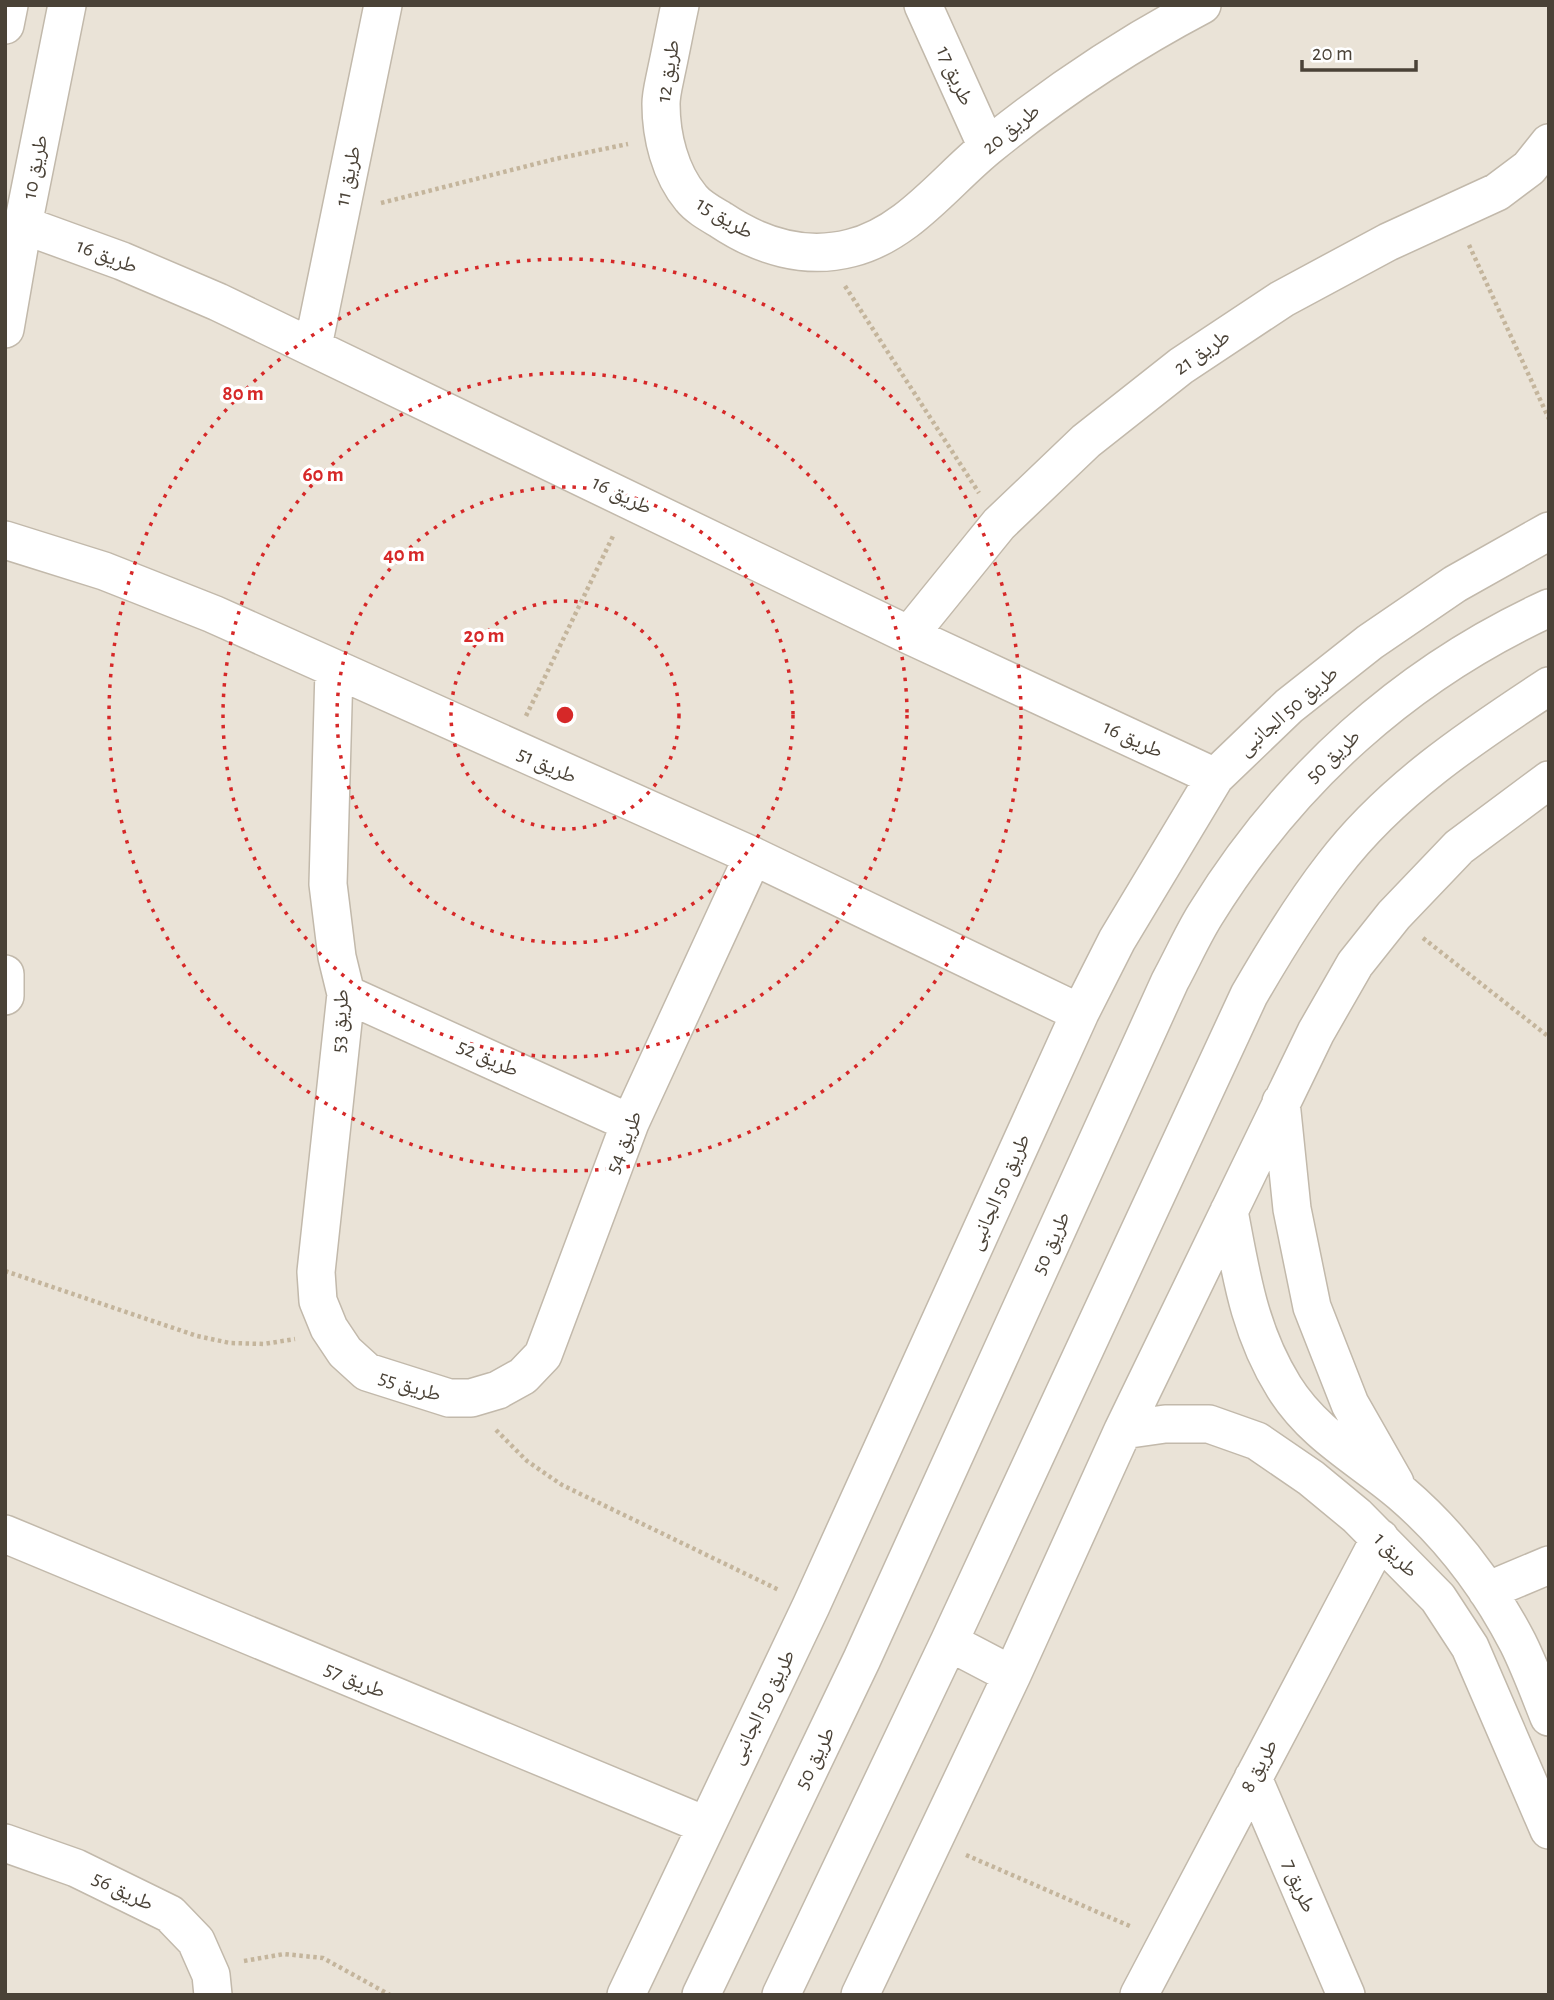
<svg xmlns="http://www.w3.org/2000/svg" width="1554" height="2000" viewBox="0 0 1554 2000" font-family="'Alegreya Sans','Noto Naskh Arabic',sans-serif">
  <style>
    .residential { fill: #eae3d7 }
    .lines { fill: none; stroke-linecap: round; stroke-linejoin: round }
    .minor-casing { stroke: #c2b9ab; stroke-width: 40 }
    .path { stroke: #c4b59c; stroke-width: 4.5; stroke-dasharray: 3.5 3.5; stroke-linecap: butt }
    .minor { stroke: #fff; stroke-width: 37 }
    .ring { fill: none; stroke: #d62828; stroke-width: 3.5; stroke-dasharray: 3.5 7 }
    .labels { text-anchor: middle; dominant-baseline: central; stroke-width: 7; stroke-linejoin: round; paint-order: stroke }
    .street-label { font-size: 21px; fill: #4a4237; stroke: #fff }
    .centre { fill: #d62828; stroke: #fff; stroke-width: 3.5 }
    .ring-label { font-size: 21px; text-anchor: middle; font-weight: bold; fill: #d62828; stroke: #fff; stroke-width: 7; stroke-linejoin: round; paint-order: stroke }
  </style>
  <rect width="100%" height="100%" fill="#f5f2ea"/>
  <!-- residential -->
  <path class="residential" d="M5,5h1544v1990h-1544z"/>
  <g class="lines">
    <defs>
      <path id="minor" d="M680,5c-5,23 -9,45 -14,68 -2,10 -5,21 -5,31 0,32 9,69 30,94 7,9 20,16 30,22 39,26 84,40 130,28 57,-14 95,-68 139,-103 67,-54 136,-100 212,-140
        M923,5l64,142
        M5,25l4,-20
        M23,225l99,36 96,41 691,333 306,142
        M5,329l18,-104 44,-220
        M313,346l70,-341
        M5,540l99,31 109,43 540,242 327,157
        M909,635l90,-111 87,-83 95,-75 101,-67 106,-57 109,-50 32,-24 20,-25
        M334,670l-6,214 9,73 9,37 -30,278 2,29 11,27 16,24 22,20 82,26h22l27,-8 25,-14 20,-21 87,-232 123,-267
        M5,974v22
        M346,994l284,129
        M1281,1102l11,107 20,98 38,97 45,79
        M1229,1211c12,63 20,120 55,176 30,48 76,71 117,106 48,41 88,94 117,150 12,24 21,49 31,74
        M1123,1430l42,-6h44l48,17 54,37 46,38 81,82 32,49 79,183
        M5,1534l700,291
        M1487,1591l62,-26
        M949,1642l63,33
        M1253,1778l93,217
        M5,1843l71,25 94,46 26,27 15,34 2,20
        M626,1995l185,-389 269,-593 37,-73 98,-163 74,-71 81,-64 85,-58 94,-53
        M701,1995l161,-336 308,-678c12,-22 22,-45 35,-66 83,-135 200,-241 344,-307
        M781,1995l168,-353 300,-647c26,-45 52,-88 84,-129 57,-75 138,-129 216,-180
        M860,1995l152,-320 111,-245 193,-398 39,-68 39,-49 65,-68 90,-67
        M1139,1995l241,-457"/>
    </defs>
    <!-- minor casing -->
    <use href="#minor" class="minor-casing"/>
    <!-- path -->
    <path class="path" d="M381,203l174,-44 73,-15
      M1469,245l80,174
      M845,286l134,207
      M526,716l88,-182
      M1423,938l126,99
      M5,1271l192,65 33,7 34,1 31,-5
      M496,1430l31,31 35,24 217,105
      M966,1855l166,72
      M244,1961l40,-7 39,4 67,37"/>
    <!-- minor -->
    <use href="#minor" class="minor"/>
  </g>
  <!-- distance rings -->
  <g class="ring">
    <circle cx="565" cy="715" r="114"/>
    <circle cx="565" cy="715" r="228"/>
    <circle cx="565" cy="715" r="342"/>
    <circle cx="565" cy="715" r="456"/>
  </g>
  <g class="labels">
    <!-- street labels -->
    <g class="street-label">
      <text transform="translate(668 71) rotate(-81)">طريق 12</text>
      <text transform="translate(955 76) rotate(66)">طريق 17</text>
      <text transform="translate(1011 129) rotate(-39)">طريق 20</text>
      <text transform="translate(35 167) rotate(-79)">طريق 10</text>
      <text transform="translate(348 176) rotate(-78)">طريق 11</text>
      <text transform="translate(725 218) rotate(31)">طريق 15</text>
      <text transform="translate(107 256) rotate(21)">طريق 16</text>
      <text transform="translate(1202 352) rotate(-35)">طريق 21</text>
      <text transform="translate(622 495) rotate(26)">طريق 16</text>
      <text transform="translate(1288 711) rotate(-41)">طريق 50 الجانبى</text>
      <text transform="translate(1133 739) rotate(25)">طريق 16</text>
      <text transform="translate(1333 756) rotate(-44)">طريق 50</text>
      <text transform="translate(547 765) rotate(24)">طريق 51</text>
      <text transform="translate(340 1021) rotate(-87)">طريق 53</text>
      <text transform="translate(488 1058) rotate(24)">طريق 52</text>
      <text transform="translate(624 1142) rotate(-68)">طريق 54</text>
      <text transform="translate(999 1192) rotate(-66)">طريق 50 الجانبى</text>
      <text transform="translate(1051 1243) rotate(-66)">طريق 50</text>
      <text transform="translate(410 1386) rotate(17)">طريق 55</text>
      <text transform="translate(1396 1555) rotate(46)">طريق 1</text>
      <text transform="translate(355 1680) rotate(23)">طريق 57</text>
      <text transform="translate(762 1707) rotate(-64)">طريق 50 الجانبى</text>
      <text transform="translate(815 1758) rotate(-64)">طريق 50</text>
      <text transform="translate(1259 1766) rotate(-62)">طريق 8</text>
      <text transform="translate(1299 1886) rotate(67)">طريق 7</text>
      <text transform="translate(123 1891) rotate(26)">طريق 56</text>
    </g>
  </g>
  <circle cx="565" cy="715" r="10" class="centre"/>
  <g class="ring-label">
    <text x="243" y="400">80 m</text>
    <text x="323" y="481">60 m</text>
    <text x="404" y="561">40 m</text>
    <text x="484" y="642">20 m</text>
  </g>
  <!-- border -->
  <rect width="1554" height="2000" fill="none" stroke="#4a4237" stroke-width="14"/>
  <!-- scale -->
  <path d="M1302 60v10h114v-10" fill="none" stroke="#4a4237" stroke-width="3.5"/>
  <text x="1312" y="60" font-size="21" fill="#4a4237" stroke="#ffffff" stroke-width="5" paint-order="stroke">20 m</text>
</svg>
